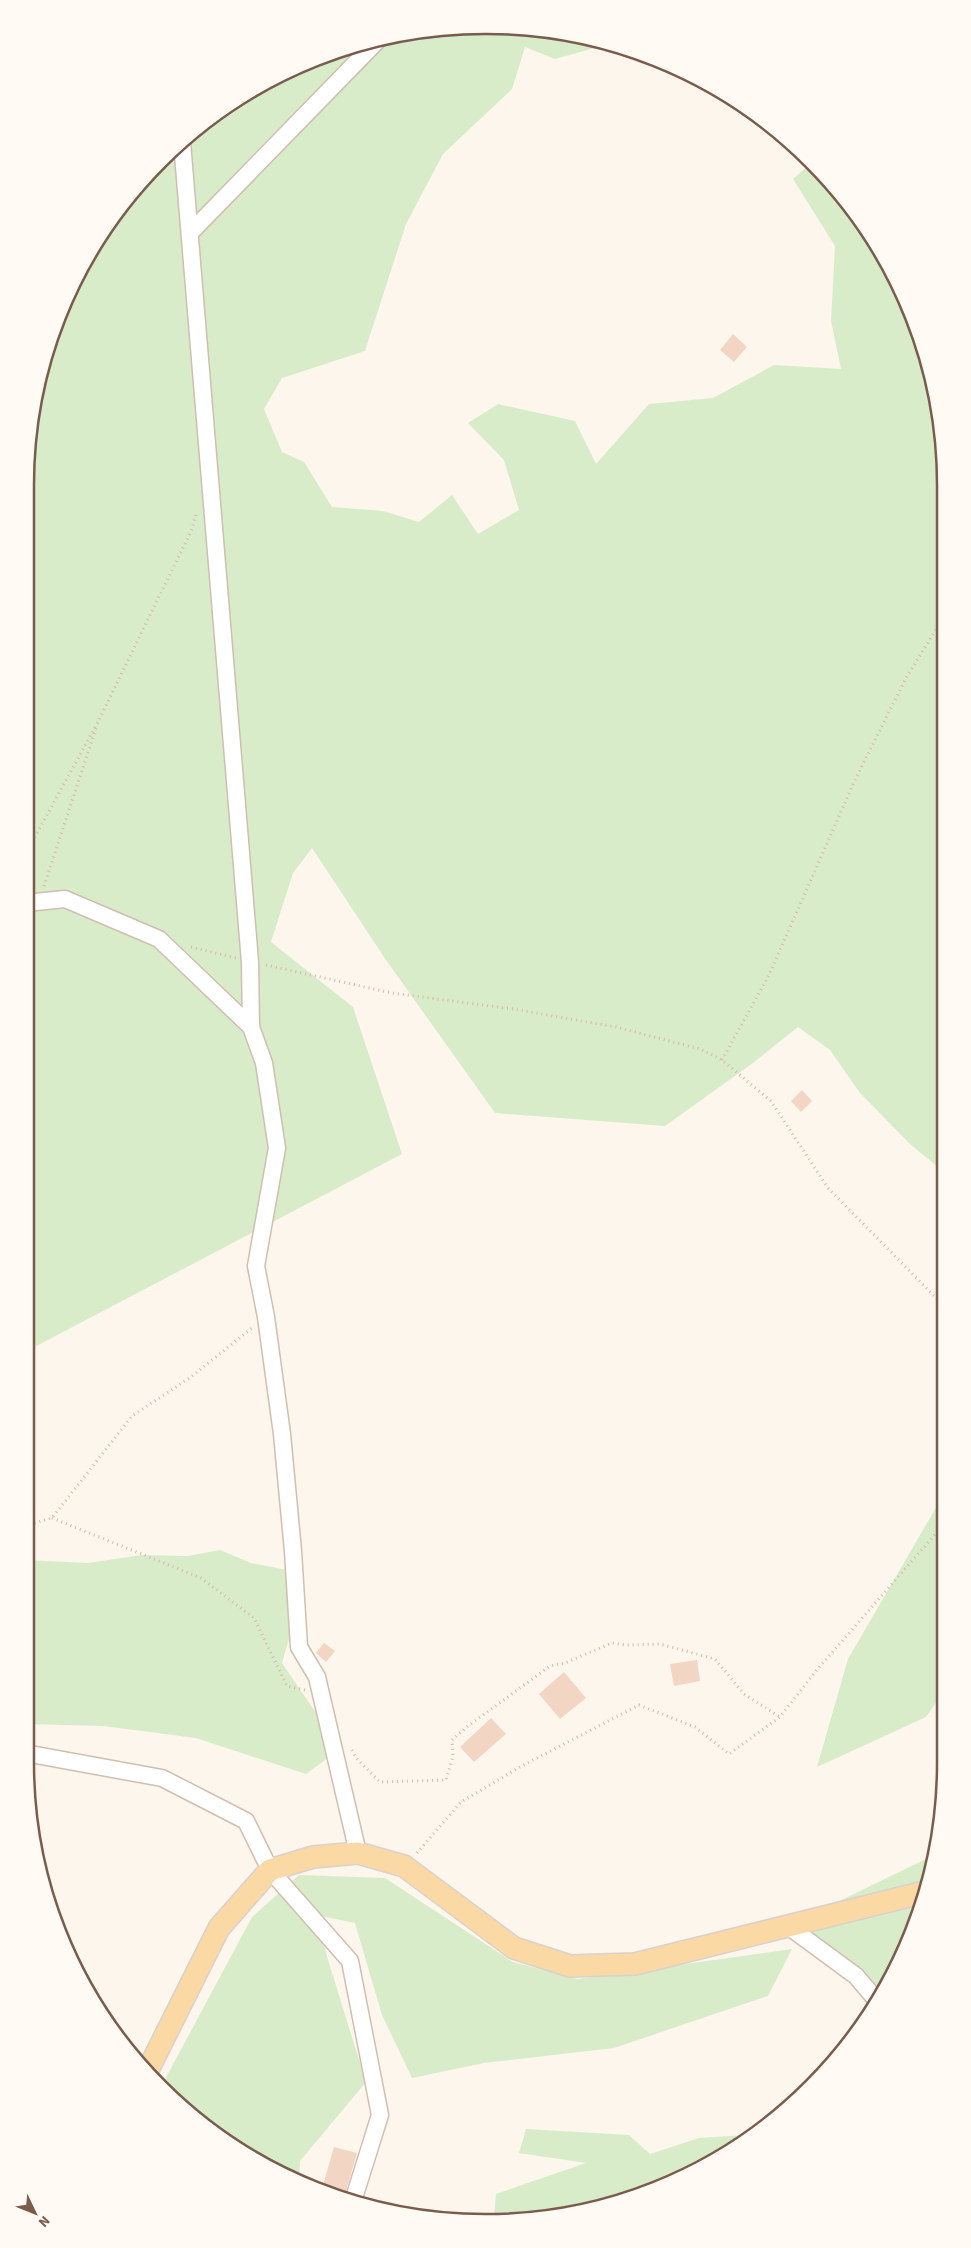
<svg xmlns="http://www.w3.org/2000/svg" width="971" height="2248" viewBox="0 0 971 2248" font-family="'Source Sans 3',sans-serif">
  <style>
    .green { fill: #d8ecc9 }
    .building { fill: #f3d5c3 }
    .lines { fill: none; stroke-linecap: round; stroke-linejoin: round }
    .minor-casing { stroke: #d1beb0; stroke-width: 19 }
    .major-casing { stroke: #dad1cd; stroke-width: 24 }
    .path { stroke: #d9b8a5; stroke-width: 3; stroke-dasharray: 1 4; stroke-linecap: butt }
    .minor { stroke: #fff; stroke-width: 16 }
    .major { stroke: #fbd9a5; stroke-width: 21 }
    .rim { fill: none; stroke: #7a5c4d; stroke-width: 2.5 }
  </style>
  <rect width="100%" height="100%" fill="#fdf6ec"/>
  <!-- green -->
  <path class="green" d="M456,26l90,3 63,15 -54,15 -30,-12 -13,42 -69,65 -37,70 -41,127 -83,27 -18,31 18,43 22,10 28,45 51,4 36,11 33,-27 26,39 41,-24 -15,-50 -36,-37 30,-19 77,17 21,43 53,-60 64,-6 61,-33 67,4 -10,-48 4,-75 -42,-67 17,-15 41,41 60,104 31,116 2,747 -34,-28 -50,-51 -30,-43 -32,-23 -45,36 -88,63 -170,-13 -109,-153 -74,-112 -19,25 -22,69 82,65 49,147 -377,198v-867l25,-148 37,-82 52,-73 66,-62 77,-48 85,-31z
    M945,1492l1,196 -20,29 -109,50 31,-108z
    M220,1550l31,13 36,7 4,62 -9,31 36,53 14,39 -26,19 -110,-36 -93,-12 -78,-2v-164l63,3 54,-8 46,1z
    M930,1857l-9,54 -37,81 -9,13 -19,-29 -68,-50z
    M299,1875l86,3 128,84 65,17 214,-30 -24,47 -154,52 -130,15 -72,15 -30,-63 -27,-92 -39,-8 12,45 38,122 -66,79 -1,17 -43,-17 -94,-76 90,-168z
    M526,2129l103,6 21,19 49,-16 49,-3 -33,26 -82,38 -87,20 -52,-2 2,-23 90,-31 -67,-10z"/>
  <!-- building -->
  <path class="building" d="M733,334l14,13 -13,15 -14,-12z
    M802,1090l10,11 -11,11 -10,-11z
    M324,1643l11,8 -9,11 -10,-9z
    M697,1660l3,21 -26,5 -4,-22z
    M564,1672l22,26 -26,21 -21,-25z
    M491,1718l15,16 -32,28 -14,-15z
    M334,2147l23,6 -11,38 -23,-6z"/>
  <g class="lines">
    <defs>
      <path id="minor" d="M182,142l68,820 1,65 13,36 13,85 -21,118 10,51 16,117 11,117 6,96 18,30 41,176
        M190,233l190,-195
        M25,903l40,-4 94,40 92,88
        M25,1753l137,25 84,43 24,49 80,91 30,154 -26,83
        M788,1926l68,50 22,26"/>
      <path id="major" d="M147,2072l72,-144 51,-58 43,-13 45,-4 46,13 110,82 56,18 65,-2 290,-72"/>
    </defs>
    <!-- minor casing -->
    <use href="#minor" class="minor-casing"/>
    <!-- major casing -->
    <use href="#major" class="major-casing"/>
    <!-- path -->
    <path class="path" d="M25,855l74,-135 93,-191 4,-15
      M44,886l52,-158
      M25,933l7,-16
      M191,947l45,11
      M266,965l126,28 121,16 103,18 84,22 22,11 49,41 57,87 117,119
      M722,1060l47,-85 86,-195 51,-102 37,-60
      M52,1518l149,60 53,40 33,68 18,4
      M25,1526l27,-8 80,-102 59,-39 61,-49
      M352,1750l4,8 24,24 66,-2 7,-24 -1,-16 16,-14 82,-60 15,-3 47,-20 14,2 34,-1 55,15 29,35 36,23
      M417,1853l44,-51 59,-35 119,-62 56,22 34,27 51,-37 36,-46 129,-148"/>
    <!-- minor -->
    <use href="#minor" class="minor"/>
    <!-- major -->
    <use href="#major" class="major"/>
  </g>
  <!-- crop -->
  <path d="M0 0H971V2248H0ZM485 34H486A451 451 0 0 1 937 485V1763A451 451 0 0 1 486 2214H485A451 451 0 0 1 34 1763V485A451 451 0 0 1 485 34Z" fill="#fffaf3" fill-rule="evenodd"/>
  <path class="rim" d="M485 34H486A451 451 0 0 1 937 485V1763A451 451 0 0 1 486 2214H485A451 451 0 0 1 34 1763V485A451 451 0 0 1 485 34Z"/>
  <!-- north arrow -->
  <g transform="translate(35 2213) rotate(133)" stroke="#fffaf3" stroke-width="4" paint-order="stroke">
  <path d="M0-4L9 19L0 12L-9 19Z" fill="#7a5c4d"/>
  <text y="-8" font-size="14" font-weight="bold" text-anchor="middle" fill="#7a5c4d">N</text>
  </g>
</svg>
